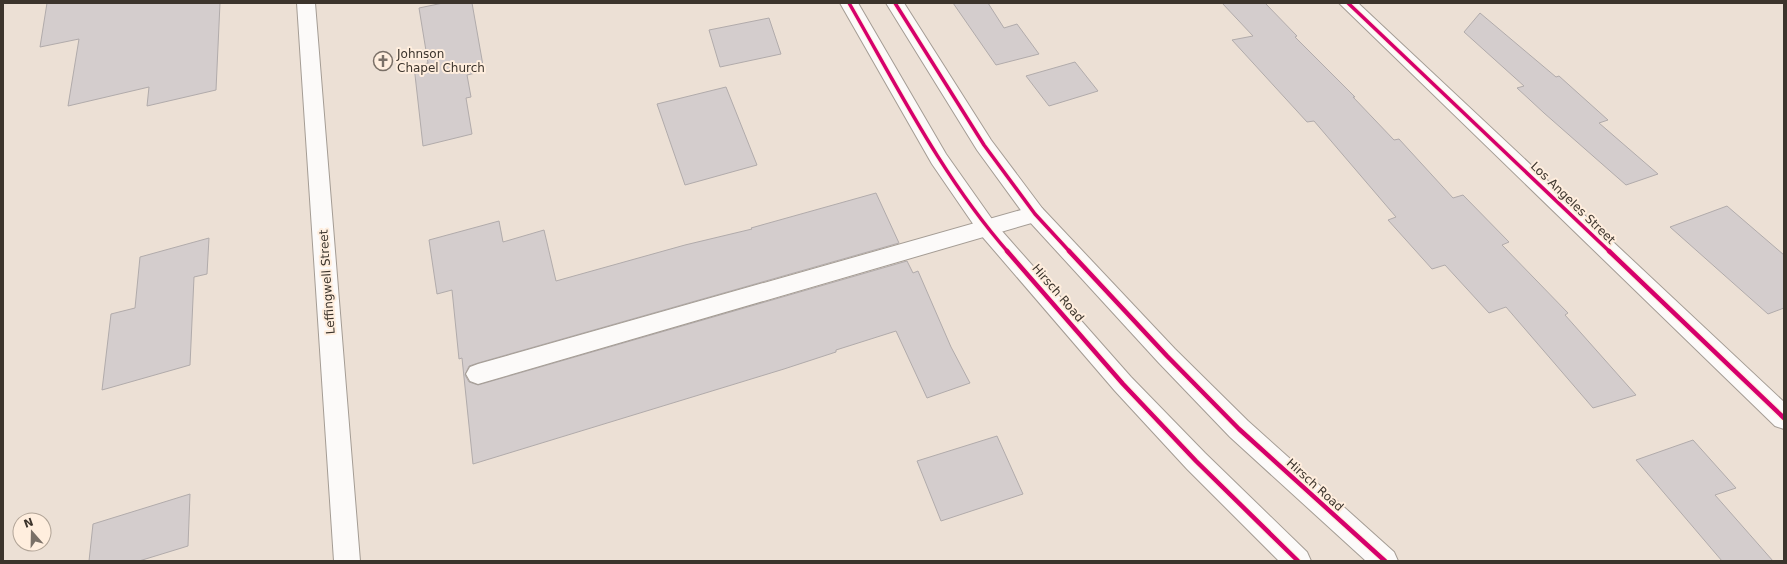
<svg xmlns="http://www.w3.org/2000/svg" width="1787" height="564" viewBox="0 0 1787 564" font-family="'DejaVu Sans',sans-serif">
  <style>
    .building { fill: #d4cdcd; stroke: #b1abab }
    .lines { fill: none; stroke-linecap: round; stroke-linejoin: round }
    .minor-casing { stroke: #a49c94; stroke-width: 2 }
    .major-casing { stroke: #a49c94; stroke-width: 2 }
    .minor { fill: #fcfaf9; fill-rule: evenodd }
    .major { fill: #fcfaf9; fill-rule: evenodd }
    .cycleway-far1-casing { stroke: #ffeede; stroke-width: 5.5 }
    .cycleway-casing { stroke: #ffeede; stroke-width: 7 }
    .cycleway-far1 { stroke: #d6006c; stroke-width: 3.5 }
    .cycleway { stroke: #d6006c; stroke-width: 4.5 }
    .labels { text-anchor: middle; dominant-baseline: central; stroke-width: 4; stroke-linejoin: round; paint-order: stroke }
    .poi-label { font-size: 12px; fill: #3c342c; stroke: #ffeede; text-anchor: start }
    .street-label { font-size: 12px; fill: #3c342c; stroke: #ffeede }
  </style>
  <rect width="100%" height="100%" fill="#ece0d5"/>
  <!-- building -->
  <path class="building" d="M47,3h173l-4,87 -69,16 2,-19 -81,19 11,-67 -39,8z
    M443,3h29l12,68 -17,4 4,22 -5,1 6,36 -49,12 -9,-80 14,-3 -9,-55z
    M953,3h35l16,25 13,-4 22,30 -43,11z
    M1222,3h43l32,33 -2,1 60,60h-2l41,43 5,-1 54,59 10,-3 46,47 -7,3 66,68 -3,2 71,80 -43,13 -87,-101 -17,6 -44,-48 -13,4 -44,-49 8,-3 -82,-96 -7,1 -75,-82 21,-4z
    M1480,13l76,64 3,-1 49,44 -9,3 59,51 -32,11 -82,-72 -27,-25 7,-2 -60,-54z
    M769,18l12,36 -61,13 -11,-37z
    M1075,62l23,29 -49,15 -23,-30z
    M726,87l31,78 -72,20 -28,-81z
    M876,193l23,50 -421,120 -9,3 -4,9 4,7 9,3 429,-124 6,12 5,-2 33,76 19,36 -43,15 -31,-67 -60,19v2l-52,17 -311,95 -11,-106 -3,1 -7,-69 -15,4 -8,-54 70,-19 4,21 41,-12 12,51 129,-36 67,-16 -1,-1z
    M1727,206l57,49v53l-16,6 -98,-87z
    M209,238l-2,36 -13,3 -4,88 -88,25 9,-76 24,-6 5,-51z
    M997,436l26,58 -82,27 -24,-60z
    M1693,440l43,48 -21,7 58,66h-51l-86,-101z
    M190,494l-2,52 -49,15h-50l4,-37z"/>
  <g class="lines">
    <defs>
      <path id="minor" d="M297,3h18l45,558h-26z
        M1339,3h19l426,399v27l-9,-3z
        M1035,206l7,2 3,6 -3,6 -564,164 -8,-3 -4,-7 4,-7 8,-3z"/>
      <path id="major" d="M840,3h18l88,151 48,68 137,155 74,76 102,99 4,9h-32l-92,-92 -72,-78 -135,-157 -48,-70z
        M886,3h18l87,137 51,68 133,141 73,72 146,131 4,9h-32l-136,-124 -71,-74 -131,-143 -51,-70z"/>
    </defs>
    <!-- minor casing -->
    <use href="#minor" class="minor-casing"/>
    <!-- major casing -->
    <use href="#major" class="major-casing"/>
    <!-- minor -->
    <use href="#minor" class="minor"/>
    <!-- major -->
    <use href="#major" class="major"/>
    <defs>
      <path id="cycleway-far1" d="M849,3c49,85 94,175 159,249
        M895,3l89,142 51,69 35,38
        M1348,3l262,249"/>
      <path id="cycleway" d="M1007,251l116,133 73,77 102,100
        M1069,251l98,105 72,73 146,132
        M1609,251l175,167"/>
    </defs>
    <!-- cycleway-far1 casing -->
    <use href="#cycleway-far1" class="cycleway-far1-casing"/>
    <!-- cycleway casing -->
    <use href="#cycleway" class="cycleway-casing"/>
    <!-- cycleway-far1 -->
    <use href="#cycleway-far1" class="cycleway-far1"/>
    <!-- cycleway -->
    <use href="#cycleway" class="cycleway"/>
  </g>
  <!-- icons -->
  <defs>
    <symbol id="church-ring" viewBox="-11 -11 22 22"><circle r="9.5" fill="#ffeede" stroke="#7a7067" stroke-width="1.5"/><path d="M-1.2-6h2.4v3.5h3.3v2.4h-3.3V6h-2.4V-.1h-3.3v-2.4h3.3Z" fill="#7a7067"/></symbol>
  </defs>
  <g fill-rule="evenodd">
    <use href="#church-ring" x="372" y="50" width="22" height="22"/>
  </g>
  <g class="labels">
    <!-- poi labels -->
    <g class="poi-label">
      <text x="397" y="54">Johnson<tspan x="397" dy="14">Chapel Church</tspan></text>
    </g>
    <!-- street labels -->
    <g class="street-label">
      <text transform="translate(1573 203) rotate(44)">Los Angeles Street</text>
      <text transform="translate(327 282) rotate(-94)">Leffingwell Street</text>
      <text transform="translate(1058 293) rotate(49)">Hirsch Road</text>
      <text transform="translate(1315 485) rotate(42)">Hirsch Road</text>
    </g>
  </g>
  <!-- border -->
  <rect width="1787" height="564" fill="none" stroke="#3c342c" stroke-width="8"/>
  <!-- north arrow -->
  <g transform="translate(32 532) rotate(340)"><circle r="19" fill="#ffeede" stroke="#b1a497"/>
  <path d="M0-3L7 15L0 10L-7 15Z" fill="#7a7067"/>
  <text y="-6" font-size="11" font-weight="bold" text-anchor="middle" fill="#3c342c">N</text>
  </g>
</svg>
